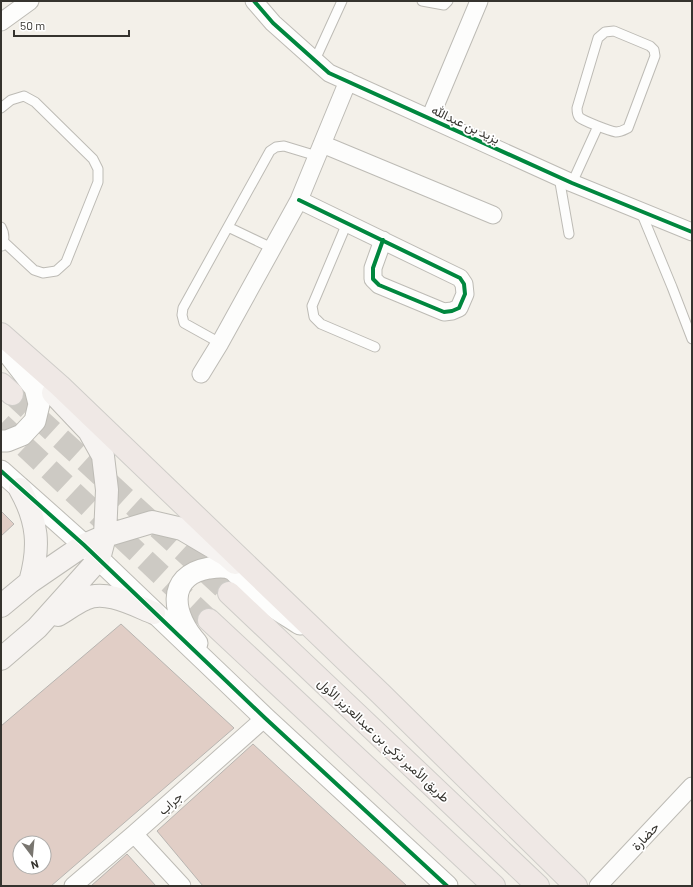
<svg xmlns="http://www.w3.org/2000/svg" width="693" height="887" viewBox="0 0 693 887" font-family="Barlow,Vazirmatn,sans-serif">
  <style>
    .building { fill: #e1cec6; stroke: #b8b5b1; fill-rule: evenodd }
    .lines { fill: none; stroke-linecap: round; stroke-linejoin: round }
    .primary-tunnel { stroke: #cdcac4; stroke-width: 22; stroke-dasharray: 22 11; stroke-linecap: butt }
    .service-casing { stroke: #bdbbb5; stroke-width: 11 }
    .minor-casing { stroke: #bdbbb5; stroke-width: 19 }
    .tertiary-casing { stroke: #bdbbb5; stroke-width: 23 }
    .secondary-casing { stroke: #bdbbb5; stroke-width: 24 }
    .primary-casing { stroke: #cfcdc9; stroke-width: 24 }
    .service { stroke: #fdfdfc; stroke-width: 9 }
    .minor { stroke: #fdfdfc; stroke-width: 17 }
    .tertiary { stroke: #fdfdfc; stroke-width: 21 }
    .secondary { stroke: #f6f3f1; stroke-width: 22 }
    .primary { stroke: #efe8e5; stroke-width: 22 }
    .cycleway-casing { stroke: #fff; stroke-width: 6 }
    .cycleway { stroke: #00873e; stroke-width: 4 }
    .labels { text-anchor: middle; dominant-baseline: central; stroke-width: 3.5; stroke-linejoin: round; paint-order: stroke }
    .street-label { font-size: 13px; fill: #35332e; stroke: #fff }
  </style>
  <rect width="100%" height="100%" fill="#f3f0e9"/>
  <!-- building -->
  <path class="building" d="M1,511l13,13 -13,12z
    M121,624l113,104 -183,158h-50v-160zM20,843h24v24h-24z
    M253,744l154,142h-204l-46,-55z
    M127,854l29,32h-65z"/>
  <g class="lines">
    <!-- primary-tunnel -->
    <path class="primary-tunnel" d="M12,394l217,199
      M1,424l208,196"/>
    <defs>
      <path id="service" d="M422,1l22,4 4,-4
        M614,31l36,15 4,4 1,6 -27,72c-4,2 -7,4 -12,4 -6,-1 -33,-11 -37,-15 -2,-3 -2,-6 -2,-9l21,-70 7,-6z
        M315,60l27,-59
        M1,108l10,-8 13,-4 11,6 58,57 5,10v13l-32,80 -10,9 -13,2 -9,-3 -30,-28
        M559,177l10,57
        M572,183l26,-57
        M641,212l31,75 20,52
        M347,223l-35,83 2,11 7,7 54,23
        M1,227c4,7 4,12 1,19
        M228,227l44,21
        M220,343l-36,-20 -2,-8 1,-7 87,-157 6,-4 8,-1 33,10"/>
      <path id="minor" d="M254,1l19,22 56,50 243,110 120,49
        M1,22l29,-21
        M430,118l49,-117
        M322,144l171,71
        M299,200l161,78 4,6 1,10 -6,14 -7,3 -8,1 -65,-27 -6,-6v-11l10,-28
        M201,374l19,-31 79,-143 49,-119
        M134,834l48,52
        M73,886l61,-52 131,-116
        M598,886l94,-100"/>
      <path id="tertiary" d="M1,344l34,44 4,16 -4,17 -13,14 -15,6h-6
        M1,471l83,74 181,173 182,168
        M197,643c-24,-26 -33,-67 12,-75 7,-1 18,-2 24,2 3,2 6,6 9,8 11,10 21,21 32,29 8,6 17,11 26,17"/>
      <path id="secondary" d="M20,489c18,32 20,58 10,93
        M1,606l29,-24 54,-37 21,-9 47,-14 30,7 44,26 9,8
        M58,615c9,-5 17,-12 27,-16 20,-10 49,6 69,14
        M1,659l36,-31 62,-69 6,-23 2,-46 -4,-34 -14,-25 -36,-38"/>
      <path id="primary" d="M1,334l59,52 321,308 195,192
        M1,384l11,10
        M229,593l309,293
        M209,620l285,266"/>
    </defs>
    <!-- service casing -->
    <use href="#service" class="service-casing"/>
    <!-- minor casing -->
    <use href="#minor" class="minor-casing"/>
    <!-- tertiary casing -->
    <use href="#tertiary" class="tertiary-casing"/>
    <!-- secondary casing -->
    <use href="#secondary" class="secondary-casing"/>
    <!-- primary casing -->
    <use href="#primary" class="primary-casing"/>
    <!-- service -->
    <use href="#service" class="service"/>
    <!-- minor -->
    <use href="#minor" class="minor"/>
    <!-- tertiary -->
    <use href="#tertiary" class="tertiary"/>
    <!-- secondary -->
    <use href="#secondary" class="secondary"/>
    <!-- primary -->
    <use href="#primary" class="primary"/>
    <defs>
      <path id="cycleway" d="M254,1l19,22 56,50 243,110 120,49
        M299,200l161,78 4,6 1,10 -6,14 -7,3 -8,1 -65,-27 -6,-6v-11l10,-28
        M1,471l83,74 181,173 182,168"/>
    </defs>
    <!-- cycleway casing -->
    <use href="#cycleway" class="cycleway-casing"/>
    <!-- cycleway -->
    <use href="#cycleway" class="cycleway"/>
  </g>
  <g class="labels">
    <!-- street labels -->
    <g class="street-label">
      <text transform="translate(466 124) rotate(25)">يزيد بن عبدالله</text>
      <text transform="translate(384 740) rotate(43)">طريق الأمير تركي بن عبدالعزيز الأول</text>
      <text transform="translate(170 803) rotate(-42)">جراب</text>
      <text transform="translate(645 836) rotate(-47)">حضارة</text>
    </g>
  </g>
  <!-- border -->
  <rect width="693" height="887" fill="none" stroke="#35332e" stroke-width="4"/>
  <!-- north arrow -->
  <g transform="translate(32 855) rotate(164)"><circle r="19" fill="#ffffff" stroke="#aeadab"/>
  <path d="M0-3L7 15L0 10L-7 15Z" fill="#78756f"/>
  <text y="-6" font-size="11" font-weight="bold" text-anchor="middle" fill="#35332e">N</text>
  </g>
  <!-- scale -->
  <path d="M14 30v6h115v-6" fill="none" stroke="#35332e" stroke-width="2"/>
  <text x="20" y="30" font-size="12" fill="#35332e" stroke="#ffffff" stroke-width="3" paint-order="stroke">50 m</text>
</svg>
